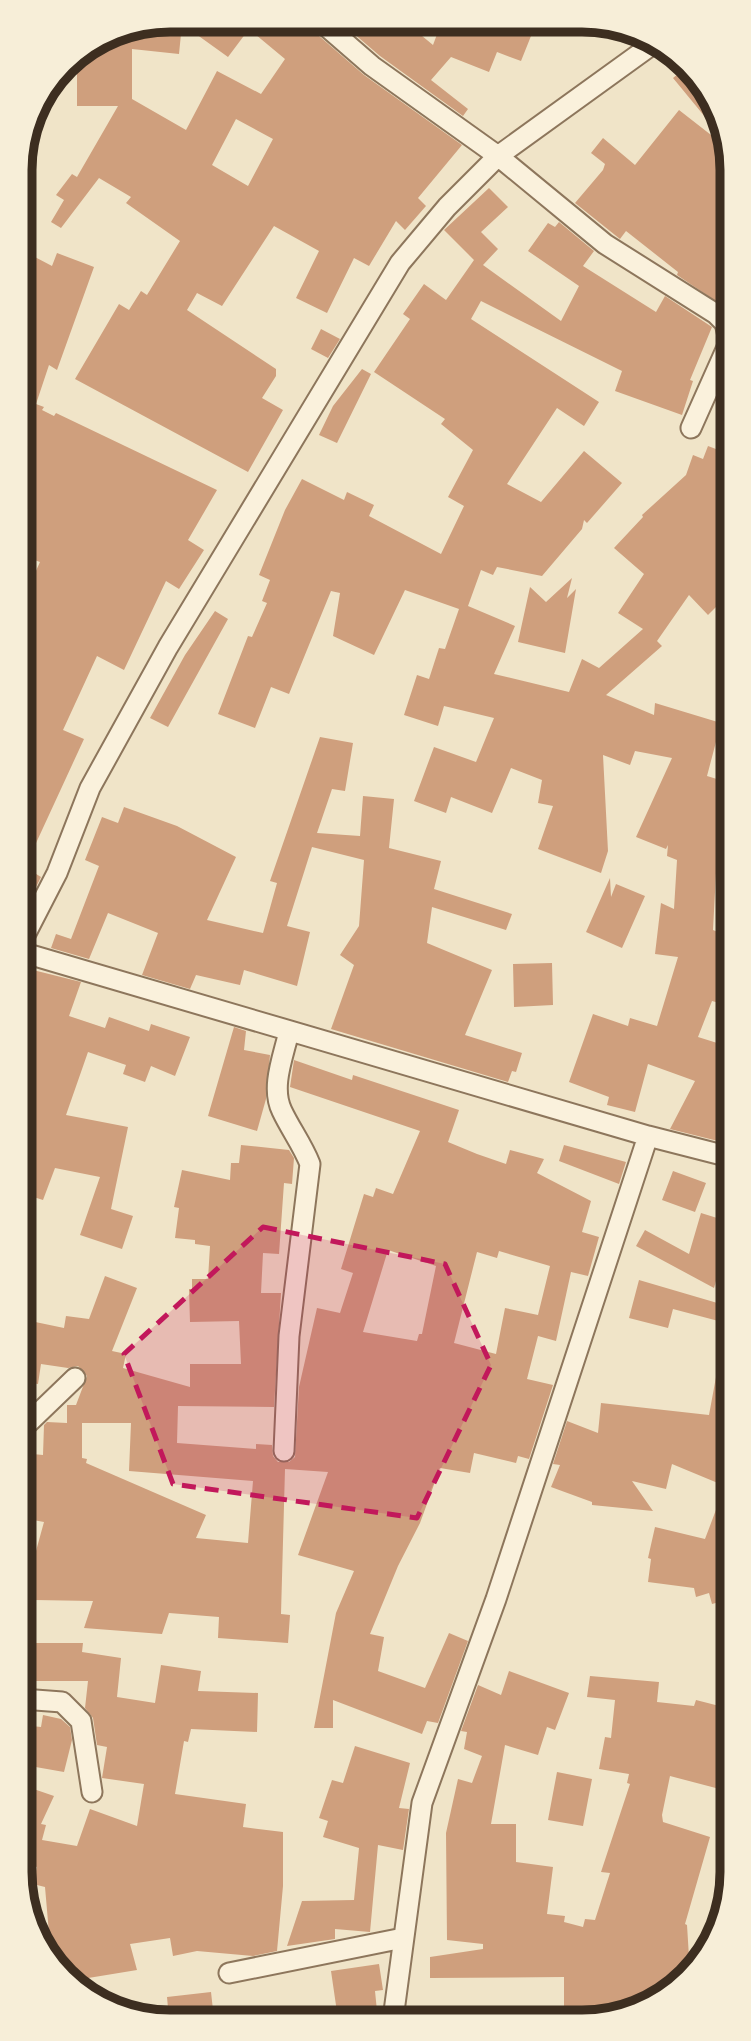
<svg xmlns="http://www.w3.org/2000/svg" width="751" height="2041" viewBox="0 0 751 2041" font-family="Merriweather,serif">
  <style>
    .building { fill: #cf9f7d; fill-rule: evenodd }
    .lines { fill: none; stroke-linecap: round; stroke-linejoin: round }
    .minor-casing { stroke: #8d765c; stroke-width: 23 }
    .minor { stroke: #faf1dc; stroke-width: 19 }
    .marked { fill: #c2185b; fill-opacity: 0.2; stroke: #c2185b; stroke-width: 5; stroke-dasharray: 14 9; stroke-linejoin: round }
    .rim { fill: none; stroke: #3d2e20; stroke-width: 9 }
  </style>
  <rect width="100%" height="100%" fill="#f0e4c8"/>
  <!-- building -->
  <path class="building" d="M169,19l138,1 4,9 53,46 98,70 -44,53 8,8 -21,24 -9,-9 -27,45 -15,-8 -27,55 -31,-15 23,-47 -45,-25 -52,80 -25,-13 -10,17 89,59v7l-14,22 21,12 -35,62 -173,-93 44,-75 10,6 12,-19 6,4 33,-54 -54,-38 5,-6 -32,-19 -38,50 -10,-6 13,-22 -8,-5 16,-21 5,3 41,-71h-41v-54l35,-21zM182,24l46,33 21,-28 36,30 -24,35 -44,-23 -31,59 -54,-31v-50l47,5zM236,119l37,20 -25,47 -36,-21z
    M338,20l66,1 29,24 9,-24 63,1 28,9 -12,30 -24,-9 -8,20 -38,-15 -20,23 37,29 -5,7 -83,-60z
    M689,65l28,53 -7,5 -37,-45z
    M679,110l50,39v161l-52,-35 1,-3 -52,-41 -6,8 -45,-36 28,-33 2,-6 -14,-11 12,-15 32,27z
    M489,188l19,19 -27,25 17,17 -15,16 78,56 18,-35 -51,-35 20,-28 7,4 4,-5 35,29 -11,15 73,46 9,-16 47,31 -22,53 3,1 -11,34 -67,-24 7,-20 -141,-70 -10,18 128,83 -15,24 -27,-18 -50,76 34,18 43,-51 38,32 -35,40 -3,-3 -2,9 -40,47 -45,-9 -4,8 -12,-5 -13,36 47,20 -21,48 75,18 13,-33 17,9 44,-39 -25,-16 26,-39 -30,-26 29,-31 -1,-2 44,-40 7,-20 10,4 5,-13 21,8v140l-21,21 -19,-20 -32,46 5,5 -56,49 48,20 1,-12 66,20 -14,53 23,7v75l-13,-4 -4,76 17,7v69l-18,-5 -14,36 32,10v97l-60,-15 25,-48 -47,-17 -13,48 -28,-7 2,-8 -40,-15 24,-68 35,12 2,-8 27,8 21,-69 -23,-3 6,-51 13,6 3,-49 -10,-4 1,-11 -2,4 -30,-12 36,-79 -37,-7 -5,14 -27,-10 5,96 -7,22 -63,-24 15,-43 -15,-3 4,-23 -31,-12 -19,45 -41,-16 -5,16 -32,-12 20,-54 42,15 18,-44 -50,-12 -6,20 -34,-11 13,-40 12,4 10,-31 6,1 14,-40 -54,-19 -31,65 -41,-19 7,-43 -9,-2 -42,103 -18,-7 -16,41 -37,-14 30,-78 4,1 15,-34 -5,-2 8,-21 -11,-5 26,-65 17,-31 42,21 3,-8 27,13 -5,11 72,38 23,-48 -16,-9 25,-47 -32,-26 4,-5 -71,-47 36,-53 -7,-5 21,-30 22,16 28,-40 -30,-30z
    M57,253l37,14 -37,103 -8,-5 -13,39 8,3 -2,3 12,6 2,-3 161,77 -29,50 16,10 -25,39 -13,-8 -42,89 -27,-14 -34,74 21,9 -59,128 16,10 -20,40 -1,-311 20,-44 -20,-7v-96l12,-31 -3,-1 -5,15 -4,-1v-160l13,-25 19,10z
    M321,329l19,10 -12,19 -17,-9z
    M362,369l9,5 -34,69 -18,-8 14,-29z
    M572,578l-5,20 9,-9 -11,64 -47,-11 12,-55 16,15z
    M215,611l13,8 -60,108 -18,-9 35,-63z
    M320,737l33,6 -8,48 -13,-2 -15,44 43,3 3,-40 31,3 -5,49 52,13 -7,28 78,25 -6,16 -74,-23 -5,36 65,27 -27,65 57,18 -6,19 -4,-1 -4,11 -177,-53 23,-64 -14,-10 19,-29 5,-66 -52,-13 -25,79 23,6 -13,54 -53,-16 -4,15 -44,-10 -6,14 -48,-14 16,-42 -50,-20 -19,46 -38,-11 5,-14 15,5 28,-73 -14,-6 17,-43 16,6 6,-16 53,19 59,31 -29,63 56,13 14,-50 -7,-2z
    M610,878l1,19 5,-13 29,12 -23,52 -36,-16z
    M552,963l1,42 -39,2 -1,-43z
    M33,970l48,12 -12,34 36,12 4,-11 40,14 2,-7 39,13 -15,39 -24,-10 -6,16 -22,-8 3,-9 -38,-13 -22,63 62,12 -17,82 22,7 -11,33 -42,-14 20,-58 -45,-9 -12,32 -22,-7v-120l13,-40 -13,-4v-36z
    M234,1027l12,4 -2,19 26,5 -4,44 -9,32 -49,-15z
    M294,1060l58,20 1,-5 106,35 -11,32 29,12 29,10 4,-14 34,9 -7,14 54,28 -9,31 17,5 -11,39 -17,-4 -15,69 -18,-5 -11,43 26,6 -24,74 -11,-3 -2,7 -42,-10 -4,20 -30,-5 -20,55 -22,43 -28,68 14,3 -6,34 47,17 24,-55 19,8 -30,82 -11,-2 -5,13 -89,-34v28h-19l22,-115 18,-42 -56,-16 30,-83 -43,-3 -4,145 9,1 -2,28 -70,-5 1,-21 -50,-4 -7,21 -78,-6 9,-27 -58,-1 1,-49 8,-29 -22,-4v-65l21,2 1,-30 3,-3 20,1v-18h9l11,-29 -9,-10 -10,2 -27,-4 -3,20 -17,-2v-63l43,9 2,-12 23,3 16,-43 32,12 -25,63 14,3 -3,14 67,19v-23h51l-2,-43 -49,1 -1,-33h3v-10h16l2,-33 -15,-2v-4l-20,-2 4,-30 -5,-1 8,-37 48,10 1,-17h8l2,-18 48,5 5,8 -2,26 -8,-1 -5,71 -16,-1 -2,40h20l-7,114 -96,-1 -1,37 79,6v-5l16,1 1,11 5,6h11l6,-5 4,-70 18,-79 23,5 13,-40 -12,-4 23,-75 9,3 3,-9 17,6 27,-63 -130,-44zM388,1250l48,16 -14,68h-3l-2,7 -54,-9zM499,1251l51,15 -12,49 -33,-7 -9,46 -42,-11 23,-91 20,6zM76,1423h55l-2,48 124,10 -5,62 -52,-5 10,-23 -120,-52 1,-4 -5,-1v-35z
    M564,1145l62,17 -7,22 -60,-23z
    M673,1171l33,12 -11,29 -33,-12z
    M701,1213l29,9 1,52 -4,11 -11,-4 -2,7 -78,-42 9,-16 44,24z
    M639,1280l92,27 -5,16 -53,-14 -5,19 -39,-10z
    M721,1350l10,1v248l-19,5 -3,-11 -13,4 -2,-9 -46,-6 3,-23 -3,-1 7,-31 50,12 20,-53 -53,-22 -6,25 -34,-8 21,30 -61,-6v-3l-41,-15 9,-22 -7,-1 14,-43 31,12 3,-30 108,12z
    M22,1643h61l-1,9 39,6 -4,39 38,6 6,-38 40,6 -3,20 60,2 -1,39 -66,-3 -3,13 -4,-1 -9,53 71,10 -3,23 40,5v54l-6,65 -24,5 -56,-5 -24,5 -3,-18 -40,6 7,26 -67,11 -7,-3 -12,-22 -6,-69 -12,-3 4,-17 -14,-4 -1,3v-47l8,-13 -8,-3v-18l32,11 -13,28 5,1 -4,15 35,6 13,-37 47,17 7,-42 -42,-6 5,-31 -10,-2 -4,-27 -8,-10 3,-27h-56v-13h-10z
    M509,1671l60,22 -14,37 -8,-3 -9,28 -33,-10 -14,79h25v38l37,5 -6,47 18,2 -1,6 19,5 2,-8 10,1 15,-47 -9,-1 29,-88 -3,-1 2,-9 -30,-5 6,-32 6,1 4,-38 -28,-3 3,-21 69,6 -2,20 37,4 2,-6 35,9v83l-61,-16 -8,39 1,7 47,15 -25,87 2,1 3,48 -78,46h-48v-42l-134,1v-21l53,-8v-5l-36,-4 -1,-107 12,-54 14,4 10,-27 -18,-7 3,-17 -6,-1 17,-46 23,10z
    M43,1715l18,4 9,8 2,13 -8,32 -34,-6 5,-13 -13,-2v-26l19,2z
    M355,1746l55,17 -11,45 10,1 -6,41 -25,-5 -8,87 -35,-3v10l-48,7 15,-45 52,-1 5,-52 -36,-11 5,-16 -9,-3 13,-38 11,3z
    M557,1772l35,7 -9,47 -35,-6z
    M379,1964l4,26 -8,1 2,20 -22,2v6h-17l-7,-48z
    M211,1992l3,27h-45l-2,-22z"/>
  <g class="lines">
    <defs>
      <path id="minor" d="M319,20l53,46 126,90 107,88 111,70 9,9 4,17
        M691,428l38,-85
        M21,943l36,-70 33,-85 78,-141 232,-384 47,-56 51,-51 155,-112
        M21,952l627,184 82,21
        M22,1429l53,-51
        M284,1451l5,-115 21,-172c-8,-20 -19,-34 -28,-53 -12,-24 2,-56 7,-80
        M22,1699l40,3 19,19 11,71
        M229,1973l174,-35
        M393,2019l29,-216 74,-204 152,-463"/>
    </defs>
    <!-- minor casing -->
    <use href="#minor" class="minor-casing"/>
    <!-- minor -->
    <use href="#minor" class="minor"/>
  </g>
  <!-- marked area -->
  <path class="marked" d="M263,1227l182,37 46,101 -74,153 -244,-34 -49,-130z"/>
  <!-- crop -->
  <path d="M0 0H751V2041H0ZM170 32H582A138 138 0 0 1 720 170V1872A138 138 0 0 1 582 2010H170A138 138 0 0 1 32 1872V170A138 138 0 0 1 170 32Z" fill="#f7eed8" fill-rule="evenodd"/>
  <path class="rim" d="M170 32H582A138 138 0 0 1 720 170V1872A138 138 0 0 1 582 2010H170A138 138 0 0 1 32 1872V170A138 138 0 0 1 170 32Z"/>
</svg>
